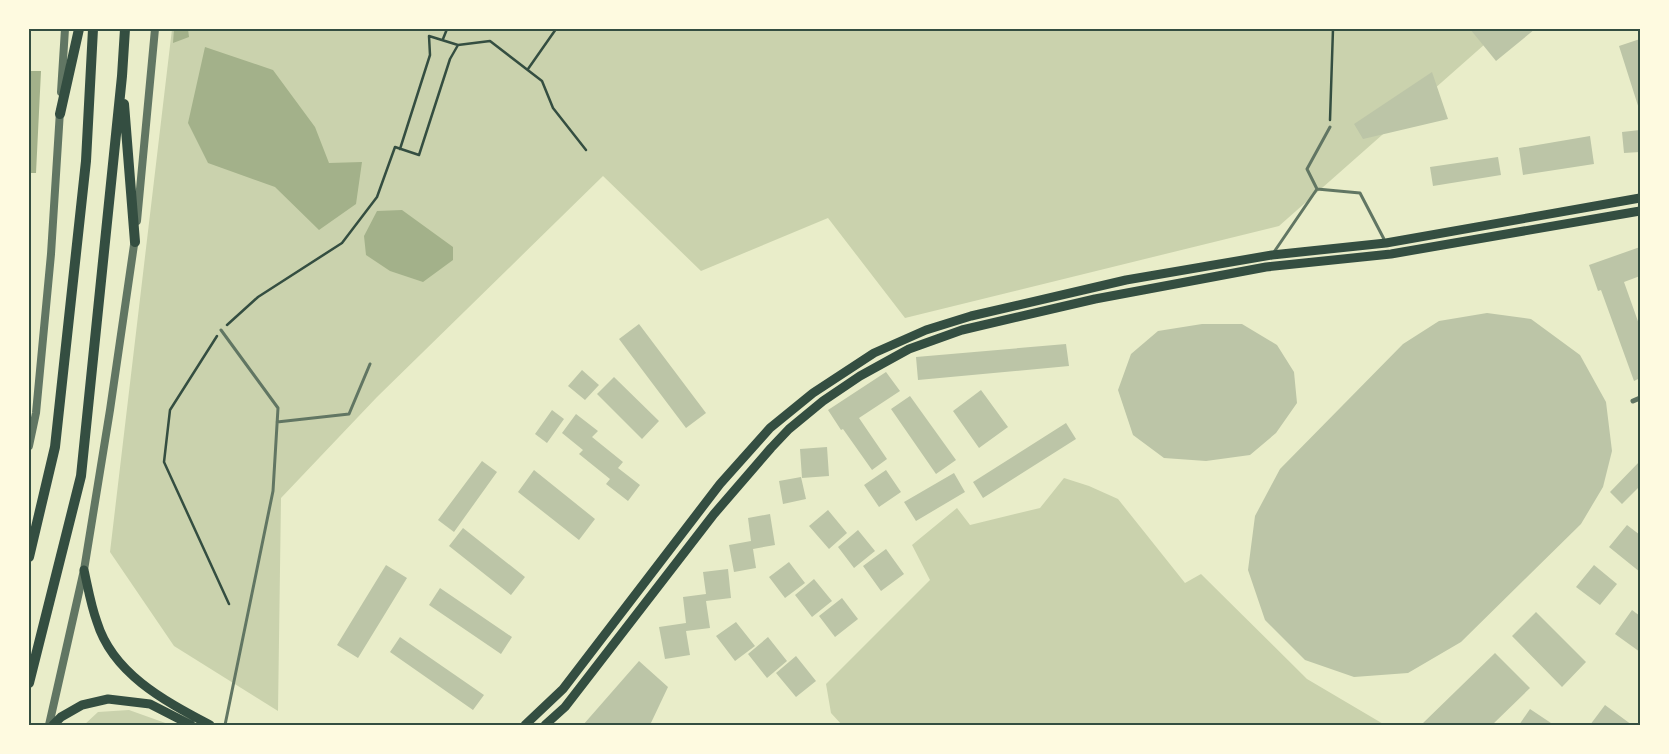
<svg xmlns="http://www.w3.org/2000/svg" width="1669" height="754" viewBox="0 0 1669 754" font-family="Spectral,serif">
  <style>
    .green { fill: #cad2ad }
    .water { fill: #a3b18a }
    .building { fill: #bcc5a7 }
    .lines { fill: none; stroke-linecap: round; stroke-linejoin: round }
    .path { stroke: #344e41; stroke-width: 2.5 }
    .service { stroke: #617663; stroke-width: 3 }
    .minor { stroke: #617663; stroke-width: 5 }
    .tertiary { stroke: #617663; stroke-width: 8 }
    .secondary { stroke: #344e41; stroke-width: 9 }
    .trunk { stroke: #344e41; stroke-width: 10 }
    .neatline { fill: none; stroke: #344e41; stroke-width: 2 }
  </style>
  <rect width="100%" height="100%" fill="#e9edc9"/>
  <!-- green -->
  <path class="green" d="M172,29h1330l-223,197 -374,92 -77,-100 -127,53 -98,-95 -226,221 -96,101 -3,213 -104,-65 -64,-94z
    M1064,478l25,8 29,13 67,84 16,-9 106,105 78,46h-543l-11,-12 -5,-29 104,-104 -18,-35 45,-37 13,17 70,-17z
    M129,710l42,15h-87l14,-13z"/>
  <!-- water -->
  <path class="water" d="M174,29h14l1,8 -16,6z
    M205,47l68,23 42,57 14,36 33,-1 -6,42 -37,26 -44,-43 -67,-24 -20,-40z
    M29,71h12l-5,102h-7z
    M402,210l51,37v13l-30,22 -33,-11 -24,-16 -2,-19 13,-25z"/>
  <!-- building -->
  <path class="building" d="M1470,29h65l-39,32z
    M1640,39v73l-21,-66z
    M1432,72l16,47 -85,20 -9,-15z
    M1640,130v22l-16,1 -2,-21z
    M1590,136l4,28 -71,11 -4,-27z
    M1498,157l3,18 -68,11 -3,-19z
    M1640,247v29l-16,6 16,45v51l-6,3 -33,-91 -3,1 -9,-26z
    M1487,313l44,6 49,36 26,47 6,49 -9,36 -22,37 -120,118 -53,31 -54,4 -49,-17 -40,-40 -17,-50 7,-54 25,-47 123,-125 36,-23z
    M639,324l67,89 -20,15 -67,-89z
    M1202,324h40l35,21 17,27 3,31 -21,30 -26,22 -44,6 -42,-3 -31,-23 -15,-45 13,-36 27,-23z
    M1066,344l3,22 -151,14 -2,-23z
    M582,370l17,15 -14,15 -17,-14z
    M886,372l14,19 -41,27 28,41 -15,11 -29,-41 -2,1 -13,-20z
    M614,377l45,44 -17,18 -45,-45z
    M981,390l27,37 -29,21 -26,-37z
    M910,396l46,64 -20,14 -45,-65z
    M552,410l12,9 -17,24 -12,-9z
    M576,414l22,17 -6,6 31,25 -5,6 22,17 -12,16 -22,-17 4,-5 -31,-25 4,-4 -21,-17z
    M1066,423l10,16 -93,59 -10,-16z
    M827,447l2,29 -27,2 -2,-29z
    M482,461l15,11 -43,60 -16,-12z
    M1640,461v25l-18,18 -12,-12z
    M534,470l61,49 -16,21 -61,-48z
    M886,470l15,22 -22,15 -15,-22z
    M954,473l11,19 -49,29 -12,-19z
    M801,477l5,22 -23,5 -4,-23z
    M828,510l19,23 -18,16 -20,-23z
    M770,514l5,31 -22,4 3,19 -22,4 -5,-27 22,-4 -3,-23z
    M1627,525l13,10v37l-31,-25z
    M463,528l62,49 -14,18 -62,-49z
    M858,530l17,21 -21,17 -16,-21z
    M886,549l18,25 -23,17 -18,-25z
    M789,562l16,21 -20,15 -16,-21z
    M386,565l21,13 -49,80 -21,-13z
    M1594,565l23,19 -17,21 -24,-18z
    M728,569l3,29 -25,3 4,27 -24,3 4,24 -25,4 -6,-32 27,-4 -3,-26 23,-3 -3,-22z
    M814,579l18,22 -20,16 -17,-22z
    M440,588l72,49 -11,17 -72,-49z
    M842,598l16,21 -23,18 -16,-21z
    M1632,610l8,6v36l-25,-18z
    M1536,612l50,50 -24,25 -50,-51z
    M736,622l19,24 -20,15 -19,-25z
    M400,637l84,58 -11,15 -83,-58z
    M768,637l19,24 -20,17 -19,-24z
    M1495,653l35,35 -38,37h-71z
    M796,656l20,25 -20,16 -20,-24z
    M639,661l29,26 -18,38h-67z
    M1605,705l27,20h-42z
    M1530,709l21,14 -2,2h-30z"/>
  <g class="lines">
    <!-- path -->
    <path class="path" d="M443,39l4,-10
      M528,69l28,-40
      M1330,120l3,-91
      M400,149l30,-94 -1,-19 29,9 32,-4 52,40 11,27 33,42
      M227,325l31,-28 84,-54 35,-46 18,-50 24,8 31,-96 8,-14
      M217,336l-47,74 -6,52 65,142"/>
    <!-- service -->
    <path class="service" d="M1317,189l-10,-20 23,-42
      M1274,252l43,-63 43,4 25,48
      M221,330l57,78 -5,83 -48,234
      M277,422l72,-8 21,-50"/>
    <!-- minor -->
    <path class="minor" d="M1633,401l7,-3"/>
    <!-- tertiary -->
    <path class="tertiary" d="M61,92l4,-63
      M137,221l18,-192
      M29,446l7,-33 15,-159 9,-143
      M49,725l35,-155 26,-160 25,-172"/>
    <!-- secondary -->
    <path class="secondary" d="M84,570c4,18 7,36 13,52 16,52 68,79 113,103
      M53,725l8,-8 21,-12 26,-6 42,5 41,21
      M525,725l38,-36 157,-205 50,-56 43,-35 61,-40 52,-23 45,-14 155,-36 146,-25 114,-12 254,-45
      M545,725l20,-18 149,-193 57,-66 18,-19 34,-28 37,-25 49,-27 53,-19 133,-31 171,-32 125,-13 249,-43"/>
    <!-- trunk -->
    <path class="trunk" d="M124,104l11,138
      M60,114l19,-85
      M29,557l26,-110 31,-286 7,-132
      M29,683l52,-207 41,-400 3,-47"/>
  </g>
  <!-- border -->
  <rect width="1669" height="754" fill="none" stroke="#fefae0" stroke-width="60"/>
  <rect x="30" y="30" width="1609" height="694" class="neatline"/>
</svg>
